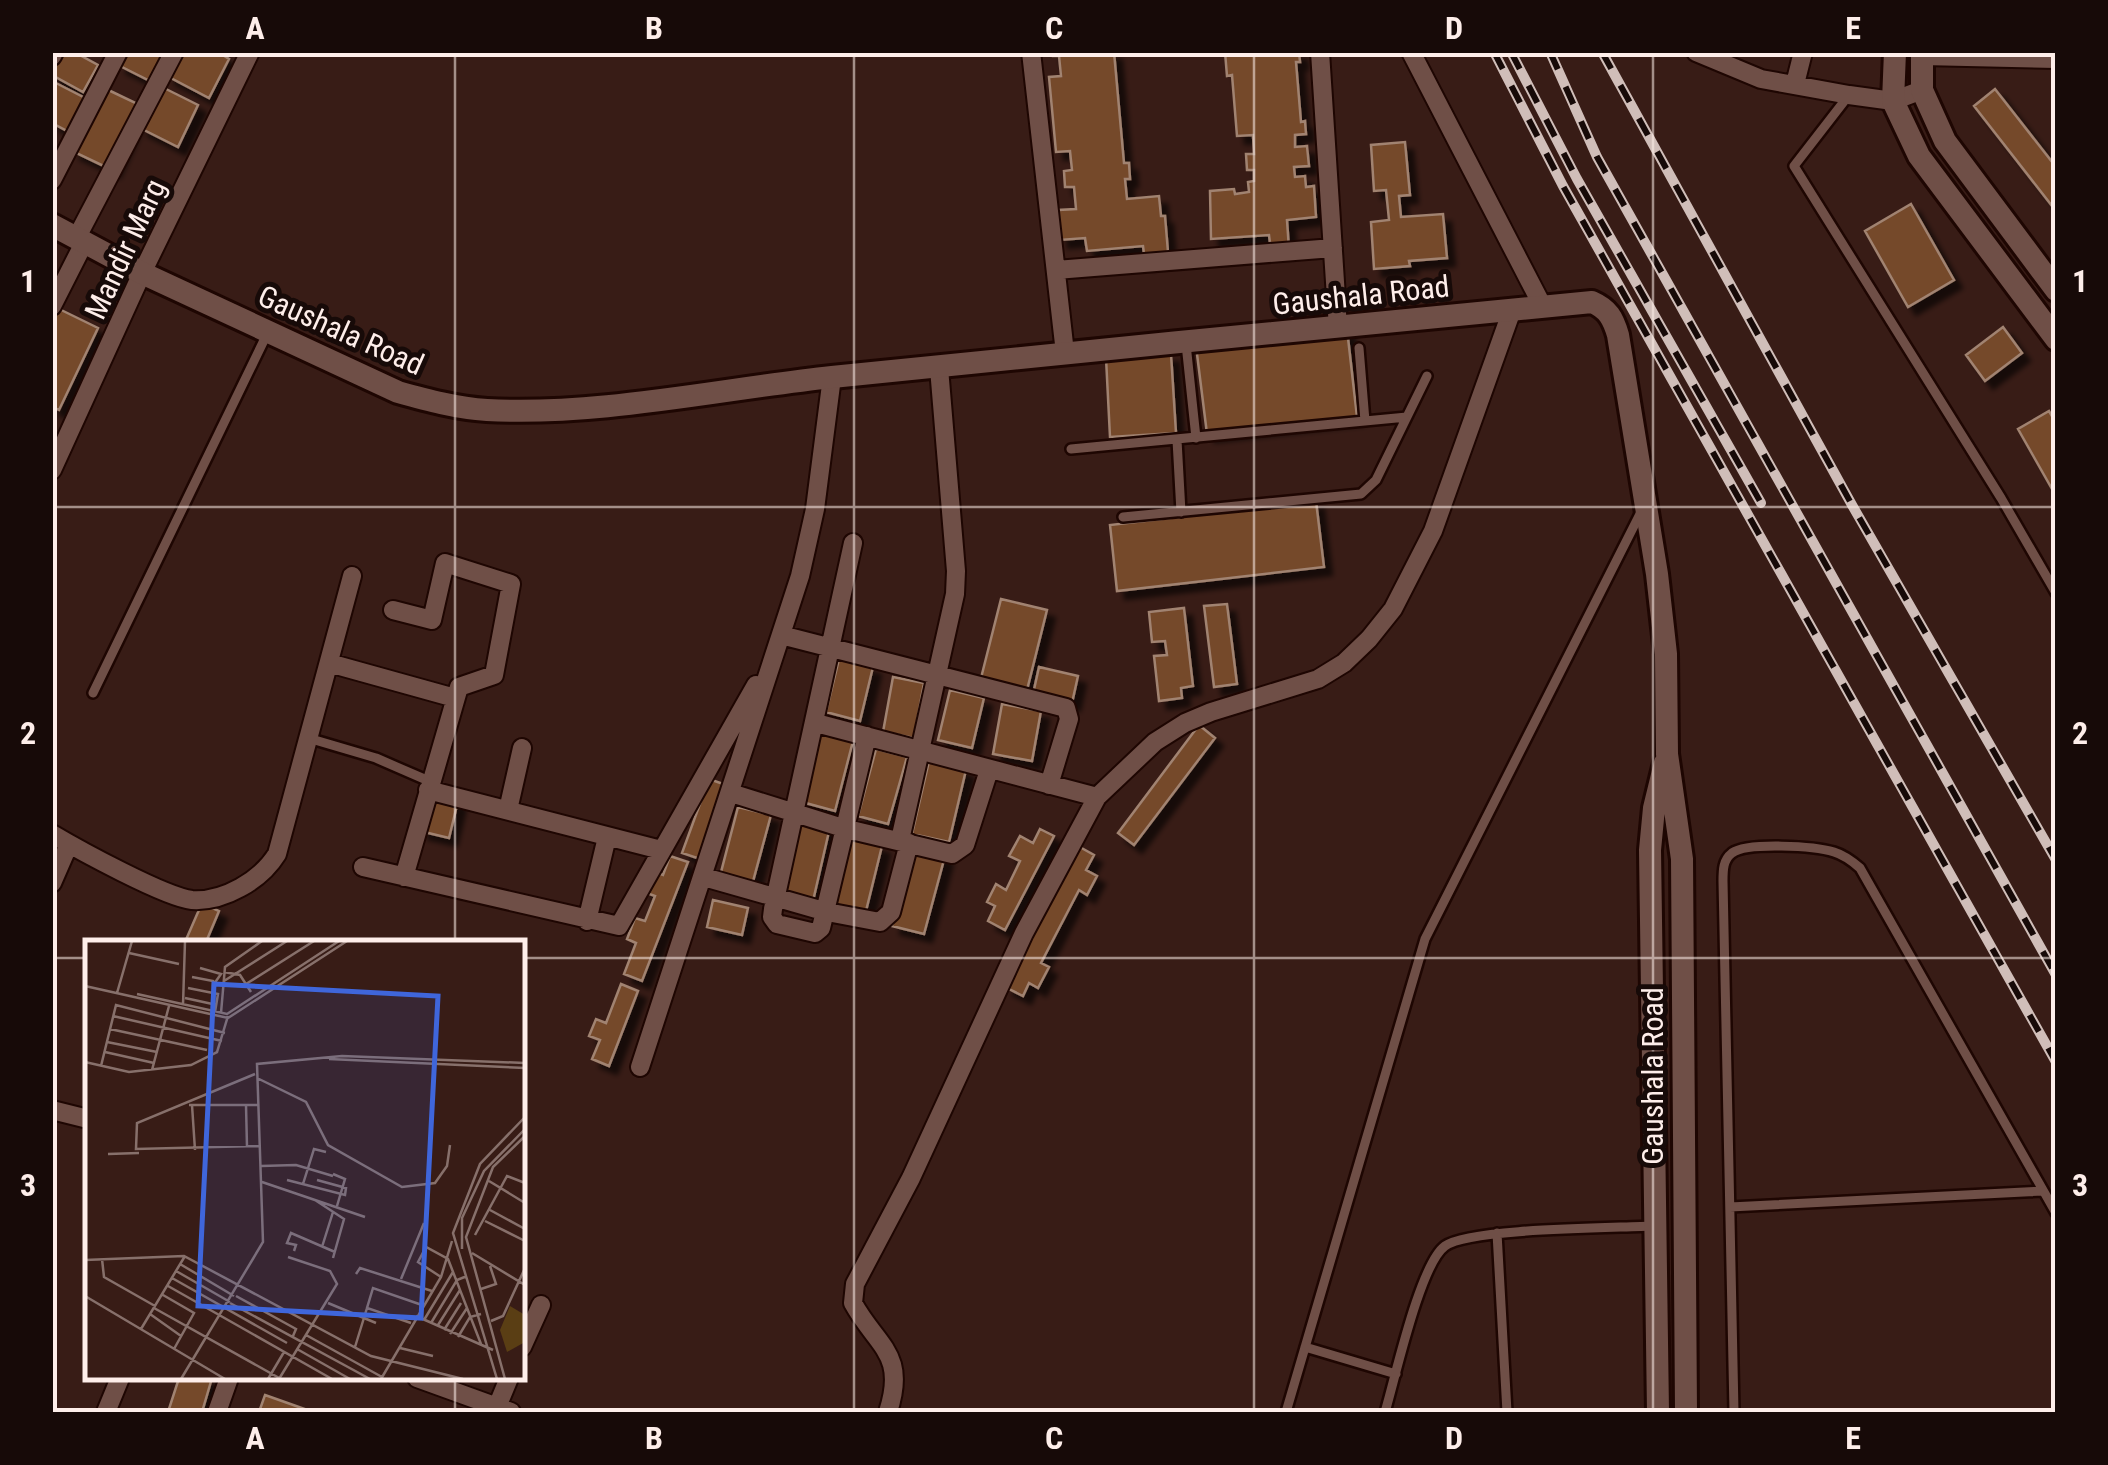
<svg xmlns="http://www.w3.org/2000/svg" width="2108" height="1465" viewBox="0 0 2108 1465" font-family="'Roboto Condensed',sans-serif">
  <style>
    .building { fill: #74492c; stroke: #a18371; stroke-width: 2.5; filter: url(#shadow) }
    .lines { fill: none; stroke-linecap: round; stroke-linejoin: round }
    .lane-casing { stroke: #1e0602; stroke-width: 14 }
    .street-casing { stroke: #1e0602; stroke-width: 22 }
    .secondary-casing { stroke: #1e0602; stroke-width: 28 }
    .lane { stroke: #6f4f47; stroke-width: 9 }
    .street { stroke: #6f4f47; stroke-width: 18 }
    .secondary { stroke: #6f4f47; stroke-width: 22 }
    .rail-casing { stroke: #d0beb9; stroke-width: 10 }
    .rail { stroke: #170a08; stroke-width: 6; stroke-dasharray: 19; stroke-linecap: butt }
    .grid { fill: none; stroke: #feeeea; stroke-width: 2.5; stroke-opacity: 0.55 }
    .labels { text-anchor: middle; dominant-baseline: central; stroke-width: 10; stroke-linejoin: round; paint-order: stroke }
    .street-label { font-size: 30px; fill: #feeeea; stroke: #170a08 }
    .inset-road { fill: none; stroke: #87706b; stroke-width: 2.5 }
    .view { fill: #3f66db; fill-opacity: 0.15; stroke: #3f66db; stroke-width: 5 }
    .inset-edge { fill: none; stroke: #feeeea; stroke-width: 5 }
    .neatline { fill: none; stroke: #feeeea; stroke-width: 4 }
    .grid-label { font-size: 32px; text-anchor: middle; font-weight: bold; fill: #feeeea }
  </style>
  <defs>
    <filter id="shadow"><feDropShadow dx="8" dy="8" stdDeviation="2.5" flood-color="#0009"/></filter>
  </defs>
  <rect width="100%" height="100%" fill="#381c16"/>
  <!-- building -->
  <path class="building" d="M60,52h14l24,13 -15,27 -31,-17v-10z
    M124,52h40l-14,29 -32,-16z
    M179,52h39l11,7 -20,39 -42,-22z
    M1053,52h61l10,111h5l1,16h-5l2,20 32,-3 2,20h4l3,36 -23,10 -2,-16 -56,5 -2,-13 -25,2 -2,-30 18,-1 -2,-22h-9l-1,-16 8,-1 -2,-19 -14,1 -7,-75 12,-1 -2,-20h-6z
    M1225,52h74l1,10h-4l5,60 4,-1 1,13 -11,1v12l12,-1 2,20 -15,1 1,10 10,-1 1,11 8,-1 2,31 -29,3 2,29 -18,2 -2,-16 -58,4 -1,-48 24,-2 1,5 14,-2 -1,-10 6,-1v-11h-7l-1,-16h8l-1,-19 -16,1 -5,-61 -5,1z
    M52,81l37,19 -18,33 -19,-10z
    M160,86l38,19 -20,42 -38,-19z
    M102,87l40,19 -30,64 -40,-19z
    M1995,89l61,78v44l-82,-105z
    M1405,142l5,53 -11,1 2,21 42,-3 4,44 -38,3 1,5 -36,3 -3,-47 18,-2 -3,-30 -12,1 -3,-46z
    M1911,204l43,76 -46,27 -43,-76z
    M53,306l45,22 -39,82 -7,-3z
    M2003,327l19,26 -37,28 -19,-26z
    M1347,329l10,88 -150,17 -11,-88z
    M1171,354l5,79 -66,4 -4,-79z
    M2049,411l7,12v73l-38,-67z
    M1316,501l8,66 -207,24 -7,-66z
    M1001,599l46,11 -20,80 -46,-12z
    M1227,604l10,80 -23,3 -10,-81z
    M1184,608l9,78 -12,2 1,10 -23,3 -5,-45 13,-1 -2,-14 -13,1 -3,-30z
    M839,659l34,8 -13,54 -34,-9z
    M1039,667l39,9 -6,27 -39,-9z
    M893,677l31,6 -10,55 -31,-6z
    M950,690l34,8 -12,50 -34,-8z
    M1002,704l39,7 -9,50 -39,-7z
    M1199,725l16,13 -81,107 -16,-12z
    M819,733l34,8 -18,70 -33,-9z
    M876,749l31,8 -19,67 -30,-8z
    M929,761l37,9 -17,72 -37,-8z
    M709,779l20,7 -26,74 -21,-7z
    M429,794l29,7 -9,37 -29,-7z
    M738,807l33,8 -19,70 -32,-9z
    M799,820l31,7 -17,74 -31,-6z
    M1040,829l14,7 -49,94 -17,-9 7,-15 -8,-4 9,-18 10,6 14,-29 -11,-5 11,-20 13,7z
    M850,838l32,8 -17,69 -33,-9z
    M1078,846l16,9 -8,15 11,6 -10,19 -8,-5 -38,73 8,4 -11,21 -9,-5 -6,13 -18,-9z
    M912,848l33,8 -21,78 -32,-8z
    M670,856l18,6 -46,119 -18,-7 12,-31 -9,-4 8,-21 10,3 10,-25 -11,-4 7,-21 12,4z
    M713,900l35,8 -6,27 -35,-8z
    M202,903l17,8 -13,31h-21z
    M621,984l17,7 -29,75 -17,-7 8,-19 -11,-4 7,-17 10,4z
    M179,1378h33l-10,34h-34z
    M265,1395l48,17h-54z"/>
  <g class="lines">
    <defs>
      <path id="lane" d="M1849,95l-55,71 207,332 55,95
        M1186,344l10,94
        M1359,348l6,73
        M1177,440l4,72
        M1071,449l336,-32
        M1123,517l238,-23 15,-14 51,-104
        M93,693l174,-359
        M308,738l68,20 53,23
        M1730,1207l312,-16
        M1497,1233l10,179
        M1305,1347l91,27
        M1286,1412l139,-473 216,-427
        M1385,1412c10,-33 35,-148 60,-166 24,-18 170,-18 207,-20
        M1734,1412l-11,-531c0,-11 0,-21 9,-28 15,-11 83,-7 102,-1 10,3 18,9 26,16l196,345"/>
      <path id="street" d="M1031,52l34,301
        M1320,52l18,276
        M1411,52l132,255
        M1696,52l65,27 88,16 44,6 29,-11
        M52,56l2,-4
        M1922,56l134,3
        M1795,84l8,-32
        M52,180l66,-128
        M77,237l97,-185
        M1056,270l277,-22
        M52,306l33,-65
        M52,470l90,-197 108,-221
        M853,543l-80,366 -1,8 5,7 38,9 6,-5 46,-192
        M393,610l39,10 13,-57 66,21 -17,91 -35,12 -55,190
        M781,635l285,73 3,11 -20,66
        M329,663l126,35
        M816,723l281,74
        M428,790l233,60
        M731,793l112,35 109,26 13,-9 24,-75
        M508,810l14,-62
        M52,834c27,16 113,63 140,66 32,2 69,-20 85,-46l75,-278
        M900,840l55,-246 1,-23 -17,-203
        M363,867l256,59 137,-241
        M704,877l123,35 53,10 11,-10 18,-69
        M52,883l17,-39
        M587,921l20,-84
        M640,1067l160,-491 15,-67 17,-132
        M52,1110l36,9
        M522,1347l19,-42
        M417,1378l94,34
        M497,1407l12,-29
        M106,1412l14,-34
        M217,1412l12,-34
        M888,1412c19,-59 -11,-65 -35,-109l2,-19 56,-106 113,-245 73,-136 58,-55 30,-19 26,-11 107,-33 26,-16 25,-24 24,-30 40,-78 79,-221"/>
      <path id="secondary" d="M1895,52l-2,49 26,55 137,183
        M1922,52v38l23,51 111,149
        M52,225l90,48 256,119c29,8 58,16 89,18 113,6 233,-21 345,-33 253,-26 507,-51 760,-75 16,7 21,16 26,33l39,239 9,80 1,100 15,105 4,553
        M1658,1412l-8,-562 4,-42 11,-45"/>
    </defs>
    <!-- lane casing -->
    <use href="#lane" class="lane-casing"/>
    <!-- street casing -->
    <use href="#street" class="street-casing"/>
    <!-- secondary casing -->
    <use href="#secondary" class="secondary-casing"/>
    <!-- lane -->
    <use href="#lane" class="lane"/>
    <!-- street -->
    <use href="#street" class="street"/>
    <!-- secondary -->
    <use href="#secondary" class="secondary"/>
    <defs>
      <path id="rail" d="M1494,52l69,134 493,876
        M1511,52l66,127 184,324
        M1550,52l47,105 459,818
        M1602,52l250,453 204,355"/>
    </defs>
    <!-- rail casing -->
    <use href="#rail" class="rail-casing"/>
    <!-- rail -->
    <use href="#rail" class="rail"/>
  </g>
  <!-- grid -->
  <path class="grid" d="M455,52v890M854,52v1360M1254,52v1360M1653,52v1360M52,507h2004M52,958h36M522,958h1534M455,1378v34"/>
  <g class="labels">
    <!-- street labels -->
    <g class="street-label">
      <text transform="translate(125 249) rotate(-65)">Mandir Marg</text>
      <text transform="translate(1361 295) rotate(-6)">Gaushala Road</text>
      <text transform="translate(341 330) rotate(24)">Gaushala Road</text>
      <text transform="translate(1652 1076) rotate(-90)">Gaushala Road</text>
    </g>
  </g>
  <!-- overview -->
  <g transform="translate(85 940)">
    <rect width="440" height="440" fill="#381c16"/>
    <path d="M425,366l15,9v27l-18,10 -7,-22z" fill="#5a3e14"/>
    <path class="inset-road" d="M44,13l50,11M115,28l21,6 -7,10M139,32l16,3 11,17M107,37l21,4v12M139,41l63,-40M161,44l68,-43M0,46l143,32 119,-77M103,48l30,6 -3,18M32,53l15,-52M52,54l90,20 112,-73M100,58l32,7M98,65l2,-64M136,73l4,-46 37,-26M28,76l109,25M25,89l97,21M22,102l50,10M20,112l49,11M244,119l196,9M0,122l44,10 62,-7 26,-13 11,-36M16,126l15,-61 109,28M67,130l17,-64M170,134l-118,49 -1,26 124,-3M172,138l49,24 22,43 74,42 33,-4 12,-17 3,-21M104,165h69M107,165l3,45M161,165l1,42M23,214l31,-1M176,226l35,-1 37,11M248,234l12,5 -8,27M202,240l58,15 1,-7 -29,-8M404,241l36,22M177,242l103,35M218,244l11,-35 12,3M230,260l29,19 -11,39M405,270l35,19M400,281l40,20M390,295l32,-59 18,7M237,307l11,-35M377,309v-31l22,-47 41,-42M209,311l2,-6 -9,-2 4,-10 44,19M387,313l53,32M17,319l2,18 51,29M0,320l99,-4 187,100 92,23M95,324l54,32M91,331l54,31M271,334l4,-6 72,23M356,337l-23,-15 8,-15 22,12 33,85M87,338l115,65M316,339l23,-56M83,346l164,93M396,349l15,-5 -6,-18M78,355l31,18 -20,36M0,356l140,83M151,356l60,33 -3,7M145,363l140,76M243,363l48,20M69,368l127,71M65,374l31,22M331,376l77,34M339,380l29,-48M406,381l12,-5 22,-48M326,383l-44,-15 6,-20 49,17M346,383l26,-43 10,-4M353,385l22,-35M56,389l44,-73M359,390l17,-27M365,394l17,-26M221,395l76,42M373,397l12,-20 11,-3M270,407l12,-39M315,408l33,8M212,409l53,30M96,439l82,-137 -6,-178 85,-8 183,7M183,439l16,-27M194,439l58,-95 -7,-13 -42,-14M296,439l60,-102 11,-36M412,439l-44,-146 27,-69 45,-47M420,439l-39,-142 27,-70 32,-31"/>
    <path class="view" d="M129,44l224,12 -17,322 -223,-12z"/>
    <rect width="440" height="440" class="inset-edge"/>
  </g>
  <!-- border -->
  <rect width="2108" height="1465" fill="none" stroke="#170a08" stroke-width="110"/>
  <rect x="55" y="55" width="1998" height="1355" class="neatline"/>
  <g class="grid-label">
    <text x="255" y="39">A</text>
    <text x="654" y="39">B</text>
    <text x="1054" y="39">C</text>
    <text x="1454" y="39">D</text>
    <text x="1853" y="39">E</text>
    <text x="28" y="292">1</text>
    <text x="2080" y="292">1</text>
    <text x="28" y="744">2</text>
    <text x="2080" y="744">2</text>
    <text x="28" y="1196">3</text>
    <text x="2080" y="1196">3</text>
    <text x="255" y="1449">A</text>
    <text x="654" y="1449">B</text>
    <text x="1054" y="1449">C</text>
    <text x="1454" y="1449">D</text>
    <text x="1853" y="1449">E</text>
  </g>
</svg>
